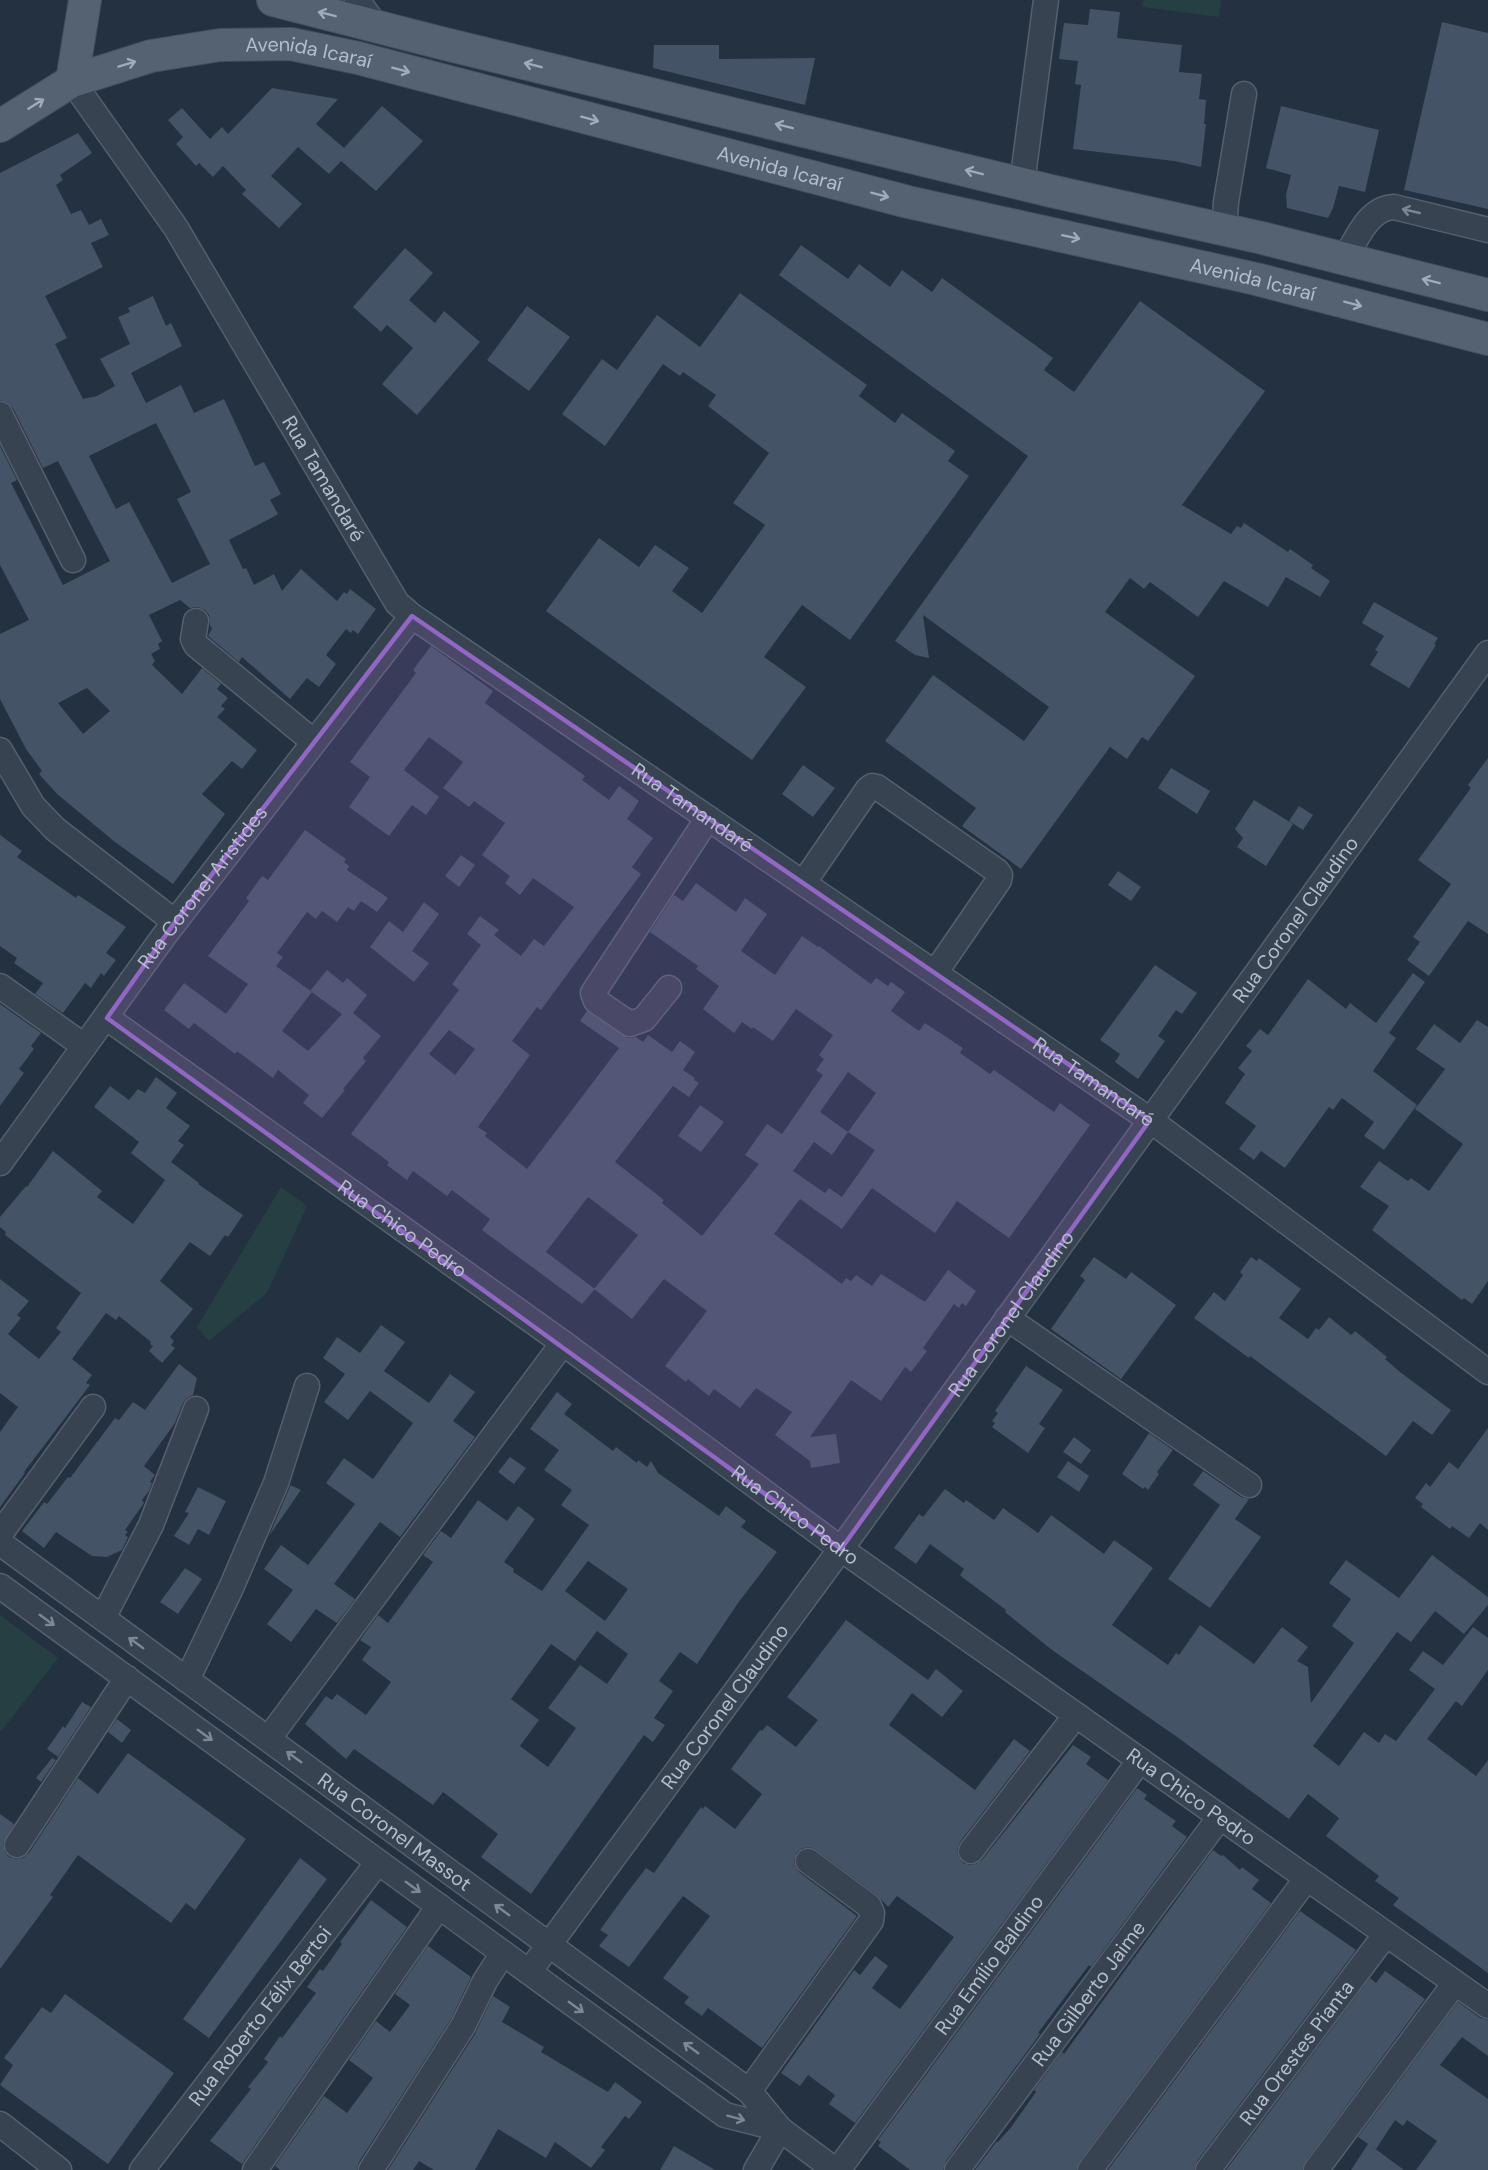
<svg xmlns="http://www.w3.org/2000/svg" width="1488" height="2170" viewBox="0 0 1488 2170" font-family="'DM Sans',sans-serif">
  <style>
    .green { fill: #253f42 }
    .building { fill: #445365; fill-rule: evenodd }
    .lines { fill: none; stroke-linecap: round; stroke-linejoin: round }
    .minor-casing { stroke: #55606e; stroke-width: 27 }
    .major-casing { stroke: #444e5d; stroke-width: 34 }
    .minor { stroke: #374350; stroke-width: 24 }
    .major { stroke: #556271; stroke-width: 32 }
    .oneway { stroke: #a1abb9 }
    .oneway2 { stroke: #7c8694 }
    .marked { fill: #9266c4; fill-opacity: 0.2; stroke: #9266c4; stroke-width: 4.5; stroke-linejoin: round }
    .labels { text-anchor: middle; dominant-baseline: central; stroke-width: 6; stroke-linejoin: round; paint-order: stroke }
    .street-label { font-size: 20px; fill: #b4bdcb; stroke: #1c2736 }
  </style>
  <rect width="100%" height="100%" fill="#233141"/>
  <!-- green -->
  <path class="green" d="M1143,0h78l-2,17 -77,-10z
    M281,1187l26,19 -40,87 -58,48 -12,-14z
    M0,1615l58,43 -58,75z"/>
  <!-- building -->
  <path class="building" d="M1090,9l30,3 -3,26 65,7 -3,27 23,2 -3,25 7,1 -2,24h2l-5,43 -27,-6 -101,-12 8,-64 -6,-1 3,-23 -19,-2 5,-36 24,2z
    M1442,22l46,11v176l-84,-19z
    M654,45h65v14l96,-1 -10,47 -152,-37z
    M272,88l66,11 -22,25 28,24 38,-42 41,35 -47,50 -35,-30 -12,13 -31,-27 -27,29 31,28 -23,24 -37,-34 4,-4 -23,-24 -10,11 -14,-14 -3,3 -20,-22 7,-7 -15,-17 14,-12 28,31 12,-12 6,7z
    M1281,106l98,24 -14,62 -26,-6 -6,22 -5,10 -41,-10 -1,-13 5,-20 -25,-7z
    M78,133l14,20 -32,22 3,5 -7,5 15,29 10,-4 8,15 12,-6 8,16 -18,8 12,24 -58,29 22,42 -12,6 28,55 14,-3 18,-10 -15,-27 30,-15 -12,-27 12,-5 -2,-4 25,-12 13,30 5,-3 11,23 -51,27 15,30 35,-18 13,28 30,-14 31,67 9,-4 17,32 -11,6 8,14 -3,2 -46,24 14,29 3,-1 8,17 20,-11 8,17 19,-22 36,32 7,-9 3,2 3,-5 26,20 -18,25 -5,-4 -2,3 -5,-4 -20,26 10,9 -17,23 -12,-9 -17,21 -48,-42 -3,5 -31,-26 4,-8 -2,-2 -1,-11 -4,-5 -7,-3 -8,1 -10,-8 -31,15 13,26 -4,3 2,5 -9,5 4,7 -3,4 30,29 20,-26 19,16 -4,5 11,9 -7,8 4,3 -8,8 40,33 -15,19 -10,-8 -30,33 23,20 -52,70 -58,-42 -58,-48 -18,-20 3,-3 -16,-22 -26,-50v-65l29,-14 -29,-55v-119l17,34 -6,3 52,102 47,-24 -52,-100 -15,7 -30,-60 -6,-6 -7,-2v-227zM156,423l35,69 -14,7 33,65 -38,19 -43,-81 -13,7 -27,-53zM87,688l23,23 -27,23 -25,-31z
    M801,245l47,34 11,-15 31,23 12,-17 30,22 10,-14 111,80 -9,12 30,22 66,-91 125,90 -83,114 49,29 6,-8 4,2 3,-5 44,29 2,-3 23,16 -2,3 19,13 -10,16 -34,-20 -18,30 -44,-26 -26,36 -48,-35 -6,7 -14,-11 -25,34 90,64 -47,65 -6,-4 -15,22 -17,-12 -89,122 -59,-43 14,-18 -91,-67 48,-66 91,66 25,-34 -126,-92 6,43 -14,-3 -20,-14 133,-185 -249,-181z
    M405,248l28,25 -24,27 26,23 9,-12 36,31 -63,73 -35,-31 31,-36 -26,-23 -6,7 -28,-25z
    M740,293l127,92 -8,11 36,27 7,-10 53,38 -7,10 21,15 -119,164 -48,-35 -38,52 42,30 -54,73 -206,-149 53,-73 40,29 16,-22 34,23 -17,23 30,22 63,-88 -32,-22 36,-50 -61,-47 8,-11 -33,-23 -3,4 -17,-12 -58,82 -43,-32 40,-55 15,11 40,-55 43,32z
    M527,306l43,31 -41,54 -42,-31z
    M1374,602l64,36 -4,6 2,1 -27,43 -39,-23 8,-13 -3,-2 9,-14 -22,-13z
    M431,646l62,45 -8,12 100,73 -3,4 27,20 10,-14 20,15 -12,18 26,19 -21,29 9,7 -100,136 -4,-3 -25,34 18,14 -52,72 9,6 -2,3 42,33 92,-121 -39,-27 7,-10 41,27 8,-1 7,5 5,-7 24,17 8,-11 15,11 -12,18 12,8 -1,2 5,3 -10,14 -16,-11 -58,76 49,38 -2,3 40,33 57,-72 -14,-9 22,-31 15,10 41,-59 -7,-5 8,-11 -5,-4 14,-20 -37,-26 -23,32 -20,-14 -1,2 -10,-7 -8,11 -31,-24 16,-23 -23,-17 2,-3 -48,-34 24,-37 9,6 13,-18 40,29 9,-14 22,16 -26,37 34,24 27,-39 16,11 1,-1 52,38 5,-6 12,8 3,-4 14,10 -14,19 28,20 6,-8 38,25 -3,5 30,21 4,-4 60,42 6,-9 30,22 -81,113 -52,-37 -22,32 -63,-45 -30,41 -42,-30 -6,8 -20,27 68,50 4,-6 5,3 5,-6 16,11 9,-12 44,28 23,-32 28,21 -10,15 -4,-3 -3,5 -5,-4 -31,44 4,3 -16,21 -6,-5 -24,34 -30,-21 -41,57 26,-3 4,29 -29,5 -1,-7 -35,-26 17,-23 -36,-24 -16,20 -26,-19 -5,7 -21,-17 -2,3 -21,-16 42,-55 -43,-32 -32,40 -38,-30 44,-54 -50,-38 -42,55 49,37 -13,15 -100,-74 8,-11 -38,-29 -5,6 -34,-25 -6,9 -20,-15 2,-3 -38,-28 108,-144 -7,-6 29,-39 -14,-11 13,-18 19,14 -5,5 27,21 13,-17 10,7 30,-39 -41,-29 -13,17 -15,-12 5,-7 -28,-21 23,-32 -31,-22 -5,6 -26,-19 20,-26 -34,-25 -25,33 35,27 -13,18 -14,-10 -23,31 -40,-29 21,-30 -20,-15 66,-89 -3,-3zM449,1030l26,19 -20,26 -26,-21zM848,1072l28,21 -28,39 27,18 -33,47 -13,-9 -4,5 -32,-22 21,-29 18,13 16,-23 -28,-20z
    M1488,758v176l-20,-13 -39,55 -22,-16 13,-18 -7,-5 38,-53 -33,-24 53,-72 -3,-3z
    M803,765l32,23 -22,29 -31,-23z
    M1171,768l39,23 -13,23 -39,-26z
    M1254,800l39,24 -27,42 -29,-19 6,-9 -8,-9z
    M1299,806l14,9 -10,15 -14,-9z
    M305,830l41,29 -2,3 5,4 -2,4 41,28 -11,14 -16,-11 -7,10 -6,-4 -11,15 -15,-11 -6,8 -9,-7 -30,41 6,4 -7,9 36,26 -30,39 26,20 34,-37 -32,-23 17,-21 16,13 4,-5 20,17 -14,18 28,23 -18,22 3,3 -23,28 2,1 -23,28 -19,-15 6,-8 -31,-25 -5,8 -36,-27 -2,3 -41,-31 -5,6 -25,-19 20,-27 42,31 22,-30 -40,-28 41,-55 -3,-3 16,-22 6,4z
    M0,835l22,16 -5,6 59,41 2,-3 48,32 -20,26 10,7 -12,16 -3,-3 -10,15 -6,-5 -22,30 -28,-19 8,-11 -29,-20 3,-5 -17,-12z
    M461,855l14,10 -16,22 -14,-11z
    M1118,871l23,16 -10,14 -23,-16z
    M424,902l15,12 -27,37 17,12 -15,19 -44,-35 19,-26 14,11z
    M1155,965l42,28 -15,21 -6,-4 -18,26 7,5 -27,38 -23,-17 5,-8 -20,-14z
    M1413,973l12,9 -36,51 7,5 -23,33 44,34 -33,45 -20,-14 10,-14 -32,-24 -9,12 -4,-3 -44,61 -24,-17 -7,9 -15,-11 17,-23 -31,-23 20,-29 -7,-6 14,-17 -6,-5 14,-17 8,6 40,-56 38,30 4,-6 26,20z
    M0,1004l41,29 -10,13 3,3 -15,20 5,4 -24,33z
    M1477,1020l11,7v254l-16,23 -8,-6 -2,2 -21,-16 -69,-54 17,-24 -29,-19 19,-26 29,20 3,-3 18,13 34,-47 -48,-35 30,-40 -29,-20 18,-25 26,19z
    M156,1077l21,16 -11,15 24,18 -12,15 6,4 -13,17 28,21 -1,1 45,31 -15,22 -3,-2 -15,21 -20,-14 -30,39 33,28 -23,28 4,4 -3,4 4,3 -13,15 -13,-12 4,-5 -3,-2 1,-2 -32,-26 -3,4 -10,-7 -34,46 20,16 -6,8 4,2 -66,87 1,1 -25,34v-75l18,-25 -18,-14v-114l29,22 -12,14 4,3 -13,16 31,25 22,-27 -5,-4 25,-35 -76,-58 1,-3 -6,-5v-10l26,-31 1,1 26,-36 49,40 -5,6 36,27 32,-44 -34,-27 8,-11 -45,-35 16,-21 19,14 9,-11 7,4z
    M700,1105l24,17 -23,30 -23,-16z
    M1094,1257l32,22 5,-7 45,33 -55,74 -70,-50 34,-49 -5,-4z
    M1251,1257l6,4 2,-3 42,31 -22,29 29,21 8,-11 3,2 10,-13 22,18 4,-4 32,26 -2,2 15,13 51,38 -19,25 -19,-14 -27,35 -136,-100 -1,2 -55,-40 20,-26 11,9 18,-26 -3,-3z
    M381,1325l24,17 -21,29 45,32 21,-29 25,18 -22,29 22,16 -75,100 -20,-15 -46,62 21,15 -18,24 -21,-14 -25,33 -24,-18 26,-34 -29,-21 17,-24 27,20 47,-61 -29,-21 18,-25 29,21 40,-56 -43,-32 -22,29 -24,-18 21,-28 -22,-16 14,-21 23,16z
    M179,1364l18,14 -4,17 -6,3 -4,5 -8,20 -31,43 11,9 -5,7 2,1 -3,8 -7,9 2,3 -19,27 3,2 -3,3 3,2 -6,13 -15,7 -15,-1 -36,-24 -12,16 -22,-17 22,-29 3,2 21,-27 2,1 45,-60 4,2 14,-18 12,8z
    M1026,1366l37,24 -24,34 6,4 -17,25 -36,-26 3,-4 -3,-2 6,-8 -3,-2z
    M557,1392l15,12 -8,10 49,37 3,-4 21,16 1,-3 9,7 4,-6 7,12 61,43 7,-10 20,15 -5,6 36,25 -39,51 -41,61 -17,-12 -21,29 14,10 -19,27 11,7 -12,17 -9,-7 -113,159 -50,-37 17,-23 -55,-42 -10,13 -79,-56 -8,10 -41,-35 21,-28 6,4 5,-6 29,21 25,-33 -29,-22 9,-13 -11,-7 18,-25 10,8 45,-61 -10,-7 18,-24 10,7 27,-38 29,21 11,-15 17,13 -31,43 10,7 -1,3 29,19 47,-66 -28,-20 11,-15 -28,-20 15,-20 -29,-21zM588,1561l40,28 -23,32 -40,-30zM597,1631l31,23 -21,30 -27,-19 -32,43 28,20 -28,39 -28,-21 19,-26 -28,-21 40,-55 24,17z
    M1488,1428v102l-8,-7 -11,15 -17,-12 -2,3 -29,-22 2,-3 -8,-6 11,-15 4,4 19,-25 9,7z
    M1149,1433l24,17 -16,22 2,2 -11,16 -3,-3 -2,2 -21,-15z
    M1074,1437l17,13 -10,14 -18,-12z
    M510,1457l16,11 -12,16 -16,-12z
    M1068,1461l21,15 -10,16 -22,-15z
    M1203,1471l38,26 8,2 -14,20 26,18 -51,71 -42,-29 52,-74 -27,-20z
    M290,1485l11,5 -32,46 20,-47z
    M198,1487l28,14 -17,34 -11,-6 -9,16 -15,-9 15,-23 -4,-1z
    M945,1489l19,14 2,-3 28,20 9,-12 35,25 13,-18 53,39 10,-14 39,28 -41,57 56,40 8,-12 3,2 21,-30 54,39 28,-37 26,20 -11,14 11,6 3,36 43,-60 -22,-17 19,-27 -22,-16 17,-23 53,38 33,-43 56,42v8l-24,29 -29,-23 -24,31 -14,-10 -84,114 26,20 25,-34 15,11 6,-9 11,7 39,-52 -26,-19 14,-19 20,14 30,-38 15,11v32l-26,36 -6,-5 -29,38 49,37 12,-16v213l-95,-68 6,-7 -24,-17 4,-5 -53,-40 13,-18 -31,-24 -19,25 -112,-82 -125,-87 -47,-38 1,-2 -44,-33 -2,-2 4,-6 -34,-25 -14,20 -22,-16 25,-34 4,3z
    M185,1568l17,11 -24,35 -18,-12z
    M846,1620l82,60 8,-11 27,22 -21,26 -30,-24 -23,32 86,65 39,-51 16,12 -70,91 -3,7 1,7 5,7 7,2 6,-1 6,-4 91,-115 18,12 -5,7 22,16 -253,343 -26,-19 6,-9 -27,-20 -8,11 -19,-13 73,-103 6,5 15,-19 13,10 -16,22 28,21 54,-72 -57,-41 -9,11 -11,-12 -61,-45 -7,-3 -6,1 -6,4 -3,8 1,6 4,6 58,44 -95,132 -54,-40 -6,8 -18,-13 5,-6 -26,-19 47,-62 -27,-20 -54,71 -30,-21 9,-11 -8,-5 26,-36 20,-26 8,5 47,-66 2,2 2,-3 30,23 27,-35 -31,-25 29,-39 2,1 5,-6 29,22 22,-27 -31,-23z
    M82,1702l9,5 -33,50 -11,-8 16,-23 2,2z
    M117,1719l14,11 -9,13 -14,-11z
    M128,1753l118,86 -51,71 -9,-7 -15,20 -93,-68 -28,40 3,2 -53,72v-155l14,10 -11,20 2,8 4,5 7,2 7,-1 6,-5 49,-75 20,16z
    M52,1758l4,2 -15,22 -5,-4z
    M1137,1788l10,7 -3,4 32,22 -4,5 15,11 -96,130 -2,-2 -51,68 2,1 -94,127 -3,9h-33l-32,-24 3,-4 -3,-2z
    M1213,1850l8,6 2,-1 17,15 2,-3 17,13 -7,9 19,14 -192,259 -3,8h-101l22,-29 1,1 14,-16 24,-34 -2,-2 28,-38 2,2z
    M300,1858l27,21 -118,159 -26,-19z
    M371,1900l36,27 -165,237 -32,-23 41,-52 -3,-2 20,-25 -4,-3 16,-23 2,2 34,-45 -9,-6 13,-18 3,2 19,-27 -2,-2z
    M1300,1911l56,39 -159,211 -3,9h-86z
    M428,1946l43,31 -20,42 -92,143 -2,8h-77l-5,-4 49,-70 23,17 26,-35 -24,-18 27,-39 14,11 20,-27 -15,-11z
    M1385,1971l40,28 -120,163 -3,8h-76l144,-192 6,5z
    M65,1994l109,79 -66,91 -108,-79 13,-20 -9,-7 38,-51 9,6z
    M493,1996l17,11 -8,15 42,25 -3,5 67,40 7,-10 27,20 -13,17 -4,-3 -24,31 4,3 -14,18 -36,-26 -9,16 -48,-29 -23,41h-41l-15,-9 -6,9h-25l87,-136z
    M1458,2002l22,16 8,2v36l-26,-19 -22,28 48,34v71h-72l21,-29 -30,-21 -4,6 -8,-6 -19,29 -6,-4 34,25h-53l17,-26 -10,-7z
    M674,2146l41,24h-55z"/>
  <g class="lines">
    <defs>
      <g id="minor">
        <path d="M357,0l19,26"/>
        <path id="s1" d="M72,81l104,147 221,375 15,13 738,504 338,252"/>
        <path d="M1022,184l24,-184"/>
        <path d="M1224,230l2,-28 18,-108"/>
        <path d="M1345,259c11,-19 23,-51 49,-52l94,23"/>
        <path d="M0,414l73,146"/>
        <path d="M196,621l-3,18 3,6 118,97"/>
        <path d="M0,750l33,56 22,23 120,93"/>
        <path d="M804,882l64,-93 4,-3 5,1 120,84 3,4 -1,5 -64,93"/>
        <path d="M0,986l84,60"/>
        <path d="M669,988l-25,31 -14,5 -34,-23 -3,-8 115,-175"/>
        <path id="s2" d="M107,1018l456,325 278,206 647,457"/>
        <path id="s3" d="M0,1163l164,-227 248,-320"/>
        <path d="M1007,1318l242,167"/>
        <path d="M0,1534l93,-127"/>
        <path id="s4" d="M0,1543l749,548 31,38 55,41"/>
        <path d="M0,1586l725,529 55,14"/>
        <path d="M103,1618l48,-93 45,-116"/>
        <path d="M187,1680l44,-92 45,-105 31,-97"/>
        <path d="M269,1738l294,-395"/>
        <path d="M17,1845l110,-167"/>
        <path d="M971,1851l105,-136"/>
        <path id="s5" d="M529,1972l325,-441 634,-878"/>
        <path d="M749,2091l122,-170 1,-8 -3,-7 -61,-45"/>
        <path d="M0,2124l59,46"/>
        <path id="s6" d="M142,2170l236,-308"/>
        <path d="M255,2170l184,-264"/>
        <path d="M371,2170l92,-144 22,-45 18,-28"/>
        <path d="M756,2170l24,-41"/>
        <path id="s7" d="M838,2170l302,-410"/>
        <path id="s8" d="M957,2170l263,-353"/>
        <path d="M1090,2170l217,-292"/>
        <path id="s9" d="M1208,2170l178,-236"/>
        <path d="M1316,2170l139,-187"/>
      </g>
      <g id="major">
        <path d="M273,0l172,44 606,147 211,47 226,57"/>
        <path d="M72,81l13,-81"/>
        <path id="s10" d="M0,126l72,-45 79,-25 69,-11 71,-1 67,14 550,144 348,77 232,60"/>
      </g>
    </defs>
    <!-- minor casing -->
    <use href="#minor" class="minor-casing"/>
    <!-- major casing -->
    <use href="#major" class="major-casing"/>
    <!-- minor -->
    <use href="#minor" class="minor"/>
    <!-- major -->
    <use href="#major" class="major"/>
  </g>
  <!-- one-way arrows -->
  <defs><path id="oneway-shaft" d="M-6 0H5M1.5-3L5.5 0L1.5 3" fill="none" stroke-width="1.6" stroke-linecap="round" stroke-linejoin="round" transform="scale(1.5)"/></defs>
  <g class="oneway">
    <use href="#oneway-shaft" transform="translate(327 14) rotate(-166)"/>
    <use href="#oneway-shaft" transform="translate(127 64) rotate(-17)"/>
    <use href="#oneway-shaft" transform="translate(533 65) rotate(-166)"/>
    <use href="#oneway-shaft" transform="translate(401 70) rotate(15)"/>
    <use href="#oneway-shaft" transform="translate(36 104) rotate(-32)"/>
    <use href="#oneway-shaft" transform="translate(590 119) rotate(15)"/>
    <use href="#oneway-shaft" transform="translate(784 126) rotate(-166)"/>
    <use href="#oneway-shaft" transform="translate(974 172) rotate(-166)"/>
    <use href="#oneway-shaft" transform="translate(880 195) rotate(15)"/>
    <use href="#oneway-shaft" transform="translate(1071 237) rotate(12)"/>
    <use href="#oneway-shaft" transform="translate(1431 281) rotate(-166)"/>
    <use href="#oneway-shaft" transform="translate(1353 304) rotate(15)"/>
  </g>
  <g class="oneway2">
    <use href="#oneway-shaft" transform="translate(1411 211) rotate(-167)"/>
    <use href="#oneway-shaft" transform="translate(47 1620) rotate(36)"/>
    <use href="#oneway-shaft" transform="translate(136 1643) rotate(-144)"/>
    <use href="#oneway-shaft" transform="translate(205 1735) rotate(36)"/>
    <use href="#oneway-shaft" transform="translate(294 1757) rotate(-144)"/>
    <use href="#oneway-shaft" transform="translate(413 1887) rotate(36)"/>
    <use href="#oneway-shaft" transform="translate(502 1910) rotate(-144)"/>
    <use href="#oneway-shaft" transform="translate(576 2007) rotate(36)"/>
    <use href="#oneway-shaft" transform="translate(691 2048) rotate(-144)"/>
    <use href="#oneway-shaft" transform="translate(736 2118) rotate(15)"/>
  </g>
  <!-- marked area -->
  <path class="marked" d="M412,616l738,504 -309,429 -734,-531 68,-96z"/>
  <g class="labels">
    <!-- street labels -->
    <g class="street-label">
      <text stroke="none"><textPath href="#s10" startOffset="327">Avenida Icaraí</textPath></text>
      <text stroke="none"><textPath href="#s10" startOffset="813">Avenida Icaraí</textPath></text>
      <text stroke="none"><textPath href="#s10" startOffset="1299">Avenida Icaraí</textPath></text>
      <text stroke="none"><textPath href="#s1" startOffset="471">Rua Tamandaré</textPath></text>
      <text stroke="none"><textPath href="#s1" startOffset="975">Rua Tamandaré</textPath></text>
      <text stroke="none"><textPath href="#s3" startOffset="342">Rua Coronel Aristides</textPath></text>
      <text stroke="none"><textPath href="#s5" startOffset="1302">Rua Coronel Claudino</textPath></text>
      <text stroke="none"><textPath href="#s1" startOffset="1461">Rua Tamandaré</textPath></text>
      <text stroke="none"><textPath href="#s2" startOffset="363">Rua Chico Pedro</textPath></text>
      <text stroke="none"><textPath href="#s5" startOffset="816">Rua Coronel Claudino</textPath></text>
      <text stroke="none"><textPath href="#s2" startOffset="849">Rua Chico Pedro</textPath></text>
      <text stroke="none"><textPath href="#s5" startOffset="330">Rua Coronel Claudino</textPath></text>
      <text stroke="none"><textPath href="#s2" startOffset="1335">Rua Chico Pedro</textPath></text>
      <text stroke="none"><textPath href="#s4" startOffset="489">Rua Coronel Massot</textPath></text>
      <text stroke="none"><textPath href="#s7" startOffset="255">Rua Emílio Baldino</textPath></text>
      <text stroke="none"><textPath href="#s8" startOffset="220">Rua Gilberto Jaime</textPath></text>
      <text stroke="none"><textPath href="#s6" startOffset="194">Rua Roberto Félix Bertoi</textPath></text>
      <text stroke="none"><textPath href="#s9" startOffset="147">Rua Orestes Pianta</textPath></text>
    </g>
  </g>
</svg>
